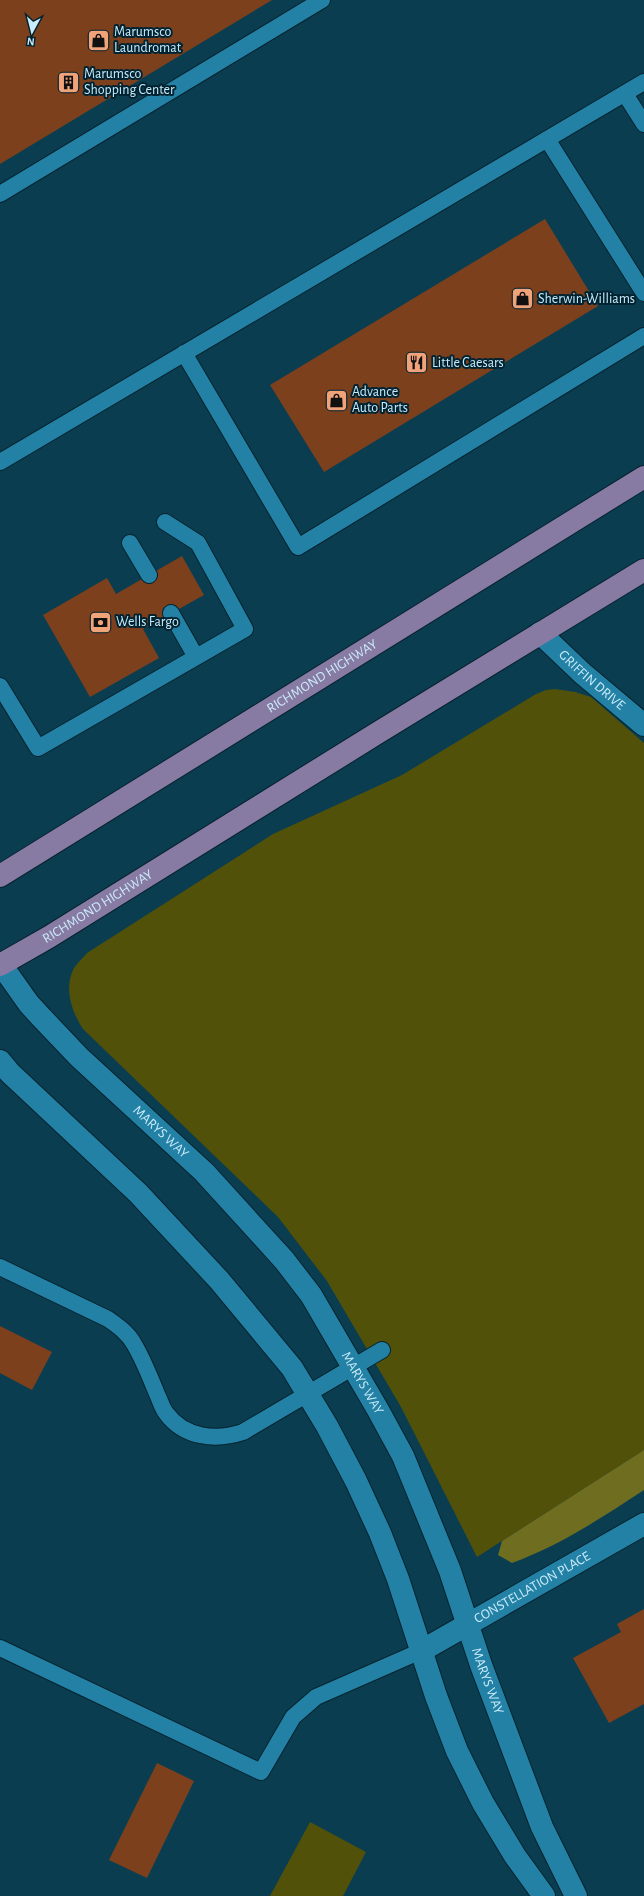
<svg xmlns="http://www.w3.org/2000/svg" width="644" height="1896" viewBox="0 0 644 1896" font-family="'Alegreya Sans',sans-serif">
  <style>
    .green { fill: #52510a }
    .forest { fill: #6f6e20 }
    .building { fill: #7d401c }
    .lines { fill: none; stroke-linecap: round; stroke-linejoin: round }
    .lane-casing { stroke: #06232e; stroke-width: 18 }
    .street-casing { stroke: #06232e; stroke-width: 24 }
    .primary-casing { stroke: #06232e; stroke-width: 24 }
    .lane { stroke: #2281a5; stroke-width: 16 }
    .street { stroke: #2281a5; stroke-width: 22 }
    .primary { stroke: #877aa3; stroke-width: 22 }
    .labels { text-anchor: middle; dominant-baseline: central; stroke-width: 4; stroke-linejoin: round; paint-order: stroke }
    .poi-label { font-size: 14px; fill: #caebfa; stroke: #002332; text-anchor: start }
    .street-label { font-size: 14px; fill: #caebfa; stroke: #002332 }
  </style>
  <rect width="100%" height="100%" fill="#0b3d50"/>
  <!-- green -->
  <path class="green" d="M555,689l20,3 16,5 53,46v707l-167,107 -76,-150 -74,-126 -49,-64 -195,-188c-11,-17 -19,-39 -10,-59 3,-6 10,-12 14,-17l186,-119 129,-59 134,-81 10,-4z
    M310,1822l56,30 -23,44h-73z"/>
  <!-- forest -->
  <path class="forest" d="M644,1450v40c-43,28 -83,55 -132,73l-14,-8 4,-14z"/>
  <!-- building -->
  <path class="building" d="M0,0h272l-272,164z
    M545,219l53,87 -274,166 -54,-87z
    M182,556l22,39 -61,34 16,29 -69,39 -47,-82 64,-37 9,16z
    M0,1326l52,26 -20,38 -32,-17z
    M644,1609v95l-35,19 -36,-65 48,-26 -4,-8z
    M157,1763l37,18 -47,97 -38,-18z"/>
  <g class="lines">
    <defs>
      <path id="lane" d="M625,94l19,30
        M547,139l97,154
        M0,194l322,-194
        M184,353l114,194 346,-211
        M0,462l644,-380
        M130,543l19,32
        M171,613l25,44
        M0,686l38,62 207,-119 -47,-86 -33,-21
        M0,1267l108,52c10,7 20,14 26,25 9,15 16,33 23,50 3,6 5,14 9,19 18,25 50,28 77,19l139,-82
        M0,1648l261,124 32,-55 23,-20 105,-46"/>
      <g id="street">
        <path id="s1" d="M540,633l42,40 62,52"/>
        <path id="s2" d="M0,963l29,41 12,13 38,40 125,115 80,88 27,35 67,115 25,46 47,115 31,94 61,162 34,69"/>
        <path d="M0,1061l10,12 128,120 81,87 73,88 35,58 29,55 24,52 18,46 38,117 21,55 26,52 32,53 29,40"/>
        <path id="s3" d="M421,1651l223,-127"/>
      </g>
      <g id="primary">
        <path id="s4" d="M0,876l644,-399"/>
        <path id="s5" d="M0,965l49,-28 330,-205 265,-162"/>
      </g>
    </defs>
    <!-- lane casing -->
    <use href="#lane" class="lane-casing"/>
    <!-- street casing -->
    <use href="#street" class="street-casing"/>
    <!-- primary casing -->
    <use href="#primary" class="primary-casing"/>
    <!-- lane -->
    <use href="#lane" class="lane"/>
    <!-- street -->
    <use href="#street" class="street"/>
    <!-- primary -->
    <use href="#primary" class="primary"/>
  </g>
  <!-- icons -->
  <defs>
    <symbol id="shop-square" viewBox="-11 -11 22 22"><rect x="-9" y="-9" width="18" height="18" rx="4" fill="#f0a279" stroke="#002332"/><path d="M-5-2.5h2.3a2.7 3.5 0 0 1 5.4 0H5L5.5 6h-11ZM-1.5-2.5h3a1.5 2.3 0 0 0-3 0Z" fill="#111"/></symbol>
    <symbol id="building-square" viewBox="-11 -11 22 22"><rect x="-9" y="-9" width="18" height="18" rx="4" fill="#f0a279" stroke="#002332"/><path d="M-4-6H4V6H1V3H-1V6H-4ZM-2.5-4.3h1.7v1.8h-1.7ZM.8-4.3h1.7v1.8H.8ZM-2.5-1h1.7V.8h-1.7ZM.8-1h1.7V.8H.8Z" fill="#111"/></symbol>
    <symbol id="restaurant-square" viewBox="-11 -11 22 22"><rect x="-9" y="-9" width="18" height="18" rx="4" fill="#f0a279" stroke="#002332"/><path d="M-5-6h1v4h1v-4h1v4h1v-4h1v5L-1.5 .5V6h-2V.5L-5-1ZM5-6V6H3V1.5H1.5Q1.5-4 5-6Z" fill="#111"/></symbol>
    <symbol id="bank-square" viewBox="-11 -11 22 22"><rect x="-9" y="-9" width="18" height="18" rx="4" fill="#f0a279" stroke="#002332"/><path d="M-6-4H6V4H-6ZM0-2.3a2.3 2.3 0 1 0 0 4.6a2.3 2.3 0 1 0 0-4.6Z" fill="#111"/></symbol>
  </defs>
  <g fill-rule="evenodd">
    <use href="#shop-square" x="86" y="28" width="25" height="25"/>
    <use href="#building-square" x="56" y="70" width="25" height="25"/>
    <use href="#shop-square" x="510" y="286" width="25" height="25"/>
    <use href="#restaurant-square" x="404" y="350" width="25" height="25"/>
    <use href="#shop-square" x="324" y="388" width="25" height="25"/>
    <use href="#bank-square" x="88" y="610" width="25" height="25"/>
  </g>
  <g class="labels">
    <!-- poi labels -->
    <g class="poi-label">
      <text x="114" y="32">Marumsco<tspan x="114" dy="16">Laundromat</tspan></text>
      <text x="84" y="74">Marumsco<tspan x="84" dy="16">Shopping Center</tspan></text>
      <text x="538" y="299">Sherwin-Williams</text>
      <text x="432" y="363">Little Caesars</text>
      <text x="352" y="392">Advance<tspan x="352" dy="16">Auto Parts</tspan></text>
      <text x="116" y="622">Wells Fargo</text>
    </g>
    <!-- street labels -->
    <g class="street-label">
      <text stroke="none"><textPath href="#s4" startOffset="379">RICHMOND HIGHWAY</textPath></text>
      <text stroke="none"><textPath href="#s1" startOffset="70">GRIFFIN DRIVE</textPath></text>
      <text stroke="none"><textPath href="#s5" startOffset="114">RICHMOND HIGHWAY</textPath></text>
      <text stroke="none"><textPath href="#s2" startOffset="234">MARYS WAY</textPath></text>
      <text stroke="none"><textPath href="#s2" startOffset="558">MARYS WAY</textPath></text>
      <text stroke="none"><textPath href="#s3" startOffset="128">CONSTELLATION PLACE</textPath></text>
      <text stroke="none"><textPath href="#s2" startOffset="882">MARYS WAY</textPath></text>
    </g>
  </g>
  <!-- north arrow -->
  <g transform="translate(32 32) rotate(187)" stroke="#002332" stroke-width="3" paint-order="stroke">
  <path d="M0-3L7 15L0 10L-7 15Z" fill="#caebfa"/>
  <text y="-6" font-size="11" font-weight="bold" text-anchor="middle" fill="#caebfa">N</text>
  </g>
</svg>
